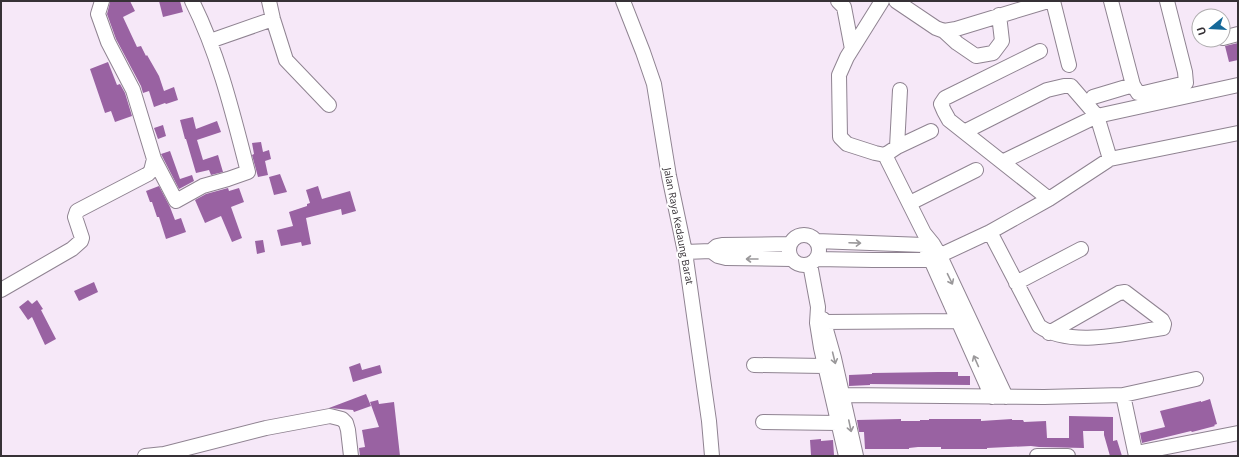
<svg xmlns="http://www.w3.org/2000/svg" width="1239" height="457" viewBox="0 0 1239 457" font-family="'Open Sans',sans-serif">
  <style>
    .building { fill: #9962a2 }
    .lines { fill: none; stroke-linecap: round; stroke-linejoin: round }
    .minor-casing { stroke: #8f8391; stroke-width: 16 }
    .minor { stroke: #fff; stroke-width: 14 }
    .oneway { stroke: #9a989a }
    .labels { text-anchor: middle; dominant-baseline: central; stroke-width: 4; stroke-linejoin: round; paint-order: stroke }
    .street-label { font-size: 10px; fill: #363136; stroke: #fff }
  </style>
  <rect width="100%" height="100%" fill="#f6e8f8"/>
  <!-- building -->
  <path class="building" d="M112,1h18l5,10 -12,6 14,30 4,-1 5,10 1,-1 12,21 5,15 10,-4 4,13 -12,4 -1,-1 -11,4 -5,-16 -6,2 -2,-7 -25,-47 -9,-25 3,-12z
    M159,1h21l3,11 -20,5z
    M1238,43v17l-9,2 -4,-16z
    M108,62l9,23 3,-1 5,9 7,23 -17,6 -4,-11 -6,2 -15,-44z
    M193,117l3,12 21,-8 4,11 -24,8 6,20 15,-5 5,17 -12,3 -2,-5 -13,3 -10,-34h-1l-5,-19z
    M163,125l3,11 -8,3 -4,-11z
    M261,142l2,10 6,-2 2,9 -6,2 3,14 -10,2 -6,-22 2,-1 -2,-11z
    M170,151l10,28 12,-4 2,6 -15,8 -18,-35z
    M280,174l7,18 -13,3 -5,-18z
    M159,186l11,21 5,13 6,-2 5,14 -20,7 -7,-22h-2l-5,-15h-2l-4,-11z
    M318,186l4,13 28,-8 6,20 -14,4 -1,-6 -35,9 5,26 -9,2 -1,-4 -20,4 -4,-16 16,-4 -4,-14 18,-6v-2l3,-1 -4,-13z
    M228,188l1,3 10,-3 5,14 -13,5 11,31 -10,4 -11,-26 -16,7 -10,-23 11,-6z
    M263,240l2,12 -8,2 -2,-13z
    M94,282l4,10 -19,9 -5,-10z
    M28,300l4,4 5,-4 6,9 -2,1 15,29 -11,6 -13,-28 -4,3 -9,-13z
    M360,363l2,7 18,-5 2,8 -29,9 -4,-15z
    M938,372h20v4h12v9l-100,-1v1l-21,1v-11l23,-1v-1z
    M366,394l5,12 -17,6 -1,-2 -24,-2z
    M1210,399l7,25 -3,1 1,1 -23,6 -1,-1 -49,12 -2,-10 25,-6 -5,-16 41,-10v1z
    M378,400l1,4 15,-2 6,54h-40l-1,-8 6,-1 -3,-17 17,-3 -9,-25z
    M1069,416l44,1v24l4,-1 5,16h-12l-6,-21v-4h-21l1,17 -45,-1 -8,-1 -44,2v1h-46v-2h-23l-9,1v1h-44l-1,-17h-5l-2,-12 44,-1v2h19v-1h9v-1h52v2l31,-2v1h11l1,2 22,-1 1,17h22z
    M821,439v2l12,-1 1,15h-23l-1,-15z"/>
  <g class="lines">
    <defs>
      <path id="minor" d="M102,1l-4,13 10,28 25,48 21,69 22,42 27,-15 25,-7 20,-7c-15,-58 -29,-117 -56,-171
        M269,1l4,18 13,41 43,45
        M623,1l20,51 11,32 15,92 16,76 24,169 3,35
        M838,1l6,6 8,42
        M882,1l-35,56 -8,18 1,62 7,7 28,9 10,2 12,-8 34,-16
        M896,1l40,27 8,3 12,-2 92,-28
        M1053,1l16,64
        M1111,1l22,84
        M944,31l13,12 19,13 17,-3 9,-12 -3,-26
        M1223,38l15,-4
        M210,41l63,-22
        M1040,51l-95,47 -4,6 3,7 5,9 100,79
        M1093,97l40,-12 5,8h6l42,-10 -1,-11 -18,-71
        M964,132l83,-42 17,-4h7l26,30 -95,46
        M897,147l3,-57
        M885,155l39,78 9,11 7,12 66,141
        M1110,159l-13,-43 141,-31
        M910,203l66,-33
        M990,232l49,94c31,22 88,7 124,2l1,-4 -2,-4 -37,-28 -6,1 -70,40
        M789 250a15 15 0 1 1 30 0a15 15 0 1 1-30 0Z
        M816,241l108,4 9,-1
        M711,251l6,-5 5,-1 68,-1
        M927,251l65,146
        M685,252l26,-1 7,5 8,2 65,1
        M816,259l57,1h57l60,-28 59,-33 61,-40 128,-26
        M810,264l8,43 -1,16 4,25 25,108
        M1016,283l65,-34
        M1,290l71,-41 9,-8 1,-3 -7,-21 2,-6 71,-37 3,-3 3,-12
        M823,319l11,39 22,98
        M817,323l7,-1 134,-1
        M754,365l70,1
        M1123,395l13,61
        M833,396l10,-1 201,2 79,-2 73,-16
        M763,422l75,1
        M1136,453l102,-20
        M145,456l19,-2 102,-26 64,-12 12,3 4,4 2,7 3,26
        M1037,456h31"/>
    </defs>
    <!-- minor casing -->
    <use href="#minor" class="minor-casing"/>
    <!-- minor -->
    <use href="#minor" class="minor"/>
  </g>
  <!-- one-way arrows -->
  <defs><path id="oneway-shaft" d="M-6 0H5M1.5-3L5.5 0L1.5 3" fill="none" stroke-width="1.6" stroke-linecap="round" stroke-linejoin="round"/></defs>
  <g class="oneway">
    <use href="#oneway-shaft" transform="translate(855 243) rotate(2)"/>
    <use href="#oneway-shaft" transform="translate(752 259) rotate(-180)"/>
    <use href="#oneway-shaft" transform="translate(950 279) rotate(64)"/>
    <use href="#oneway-shaft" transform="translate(834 358) rotate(76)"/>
    <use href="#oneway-shaft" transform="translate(976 361) rotate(-114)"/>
    <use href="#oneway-shaft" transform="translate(850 426) rotate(78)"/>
  </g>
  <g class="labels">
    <!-- street labels -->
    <g class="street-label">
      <text transform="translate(679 226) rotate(79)">Jalan Raya Kedaung Barat</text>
    </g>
  </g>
  <!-- border -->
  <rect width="1239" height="457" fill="none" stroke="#363136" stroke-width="4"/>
  <!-- north arrow -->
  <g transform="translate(1211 28) rotate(252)"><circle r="19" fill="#ffffff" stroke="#afadaf"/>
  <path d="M0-3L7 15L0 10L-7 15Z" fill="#156899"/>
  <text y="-6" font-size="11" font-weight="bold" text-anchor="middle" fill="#363136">U</text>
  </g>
</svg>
